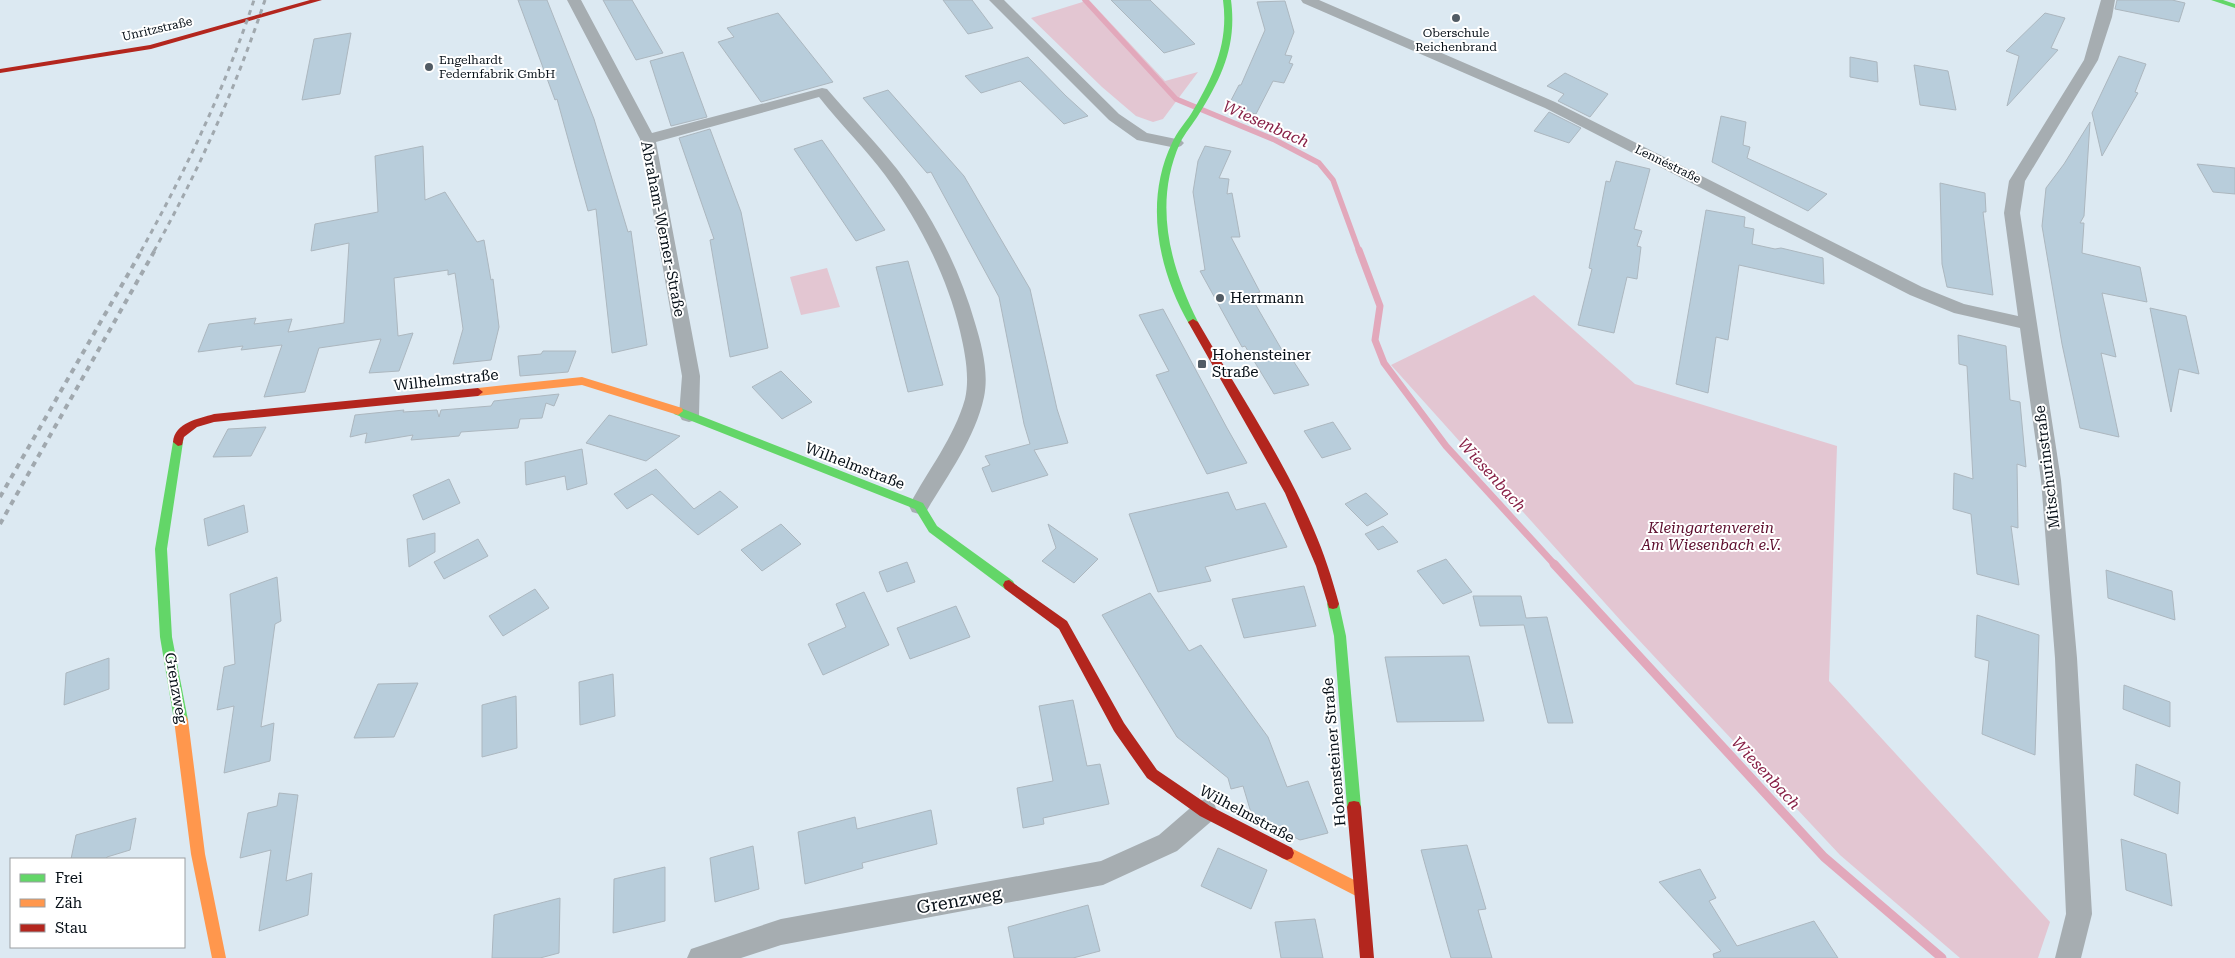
<svg xmlns="http://www.w3.org/2000/svg" width="2235" height="958" viewBox="0 0 2235 958" font-family="'Roboto Serif',serif">
  <style>
    .green { fill: #e3c6d2 }
    .lines { fill: none; stroke-linecap: round; stroke-linejoin: round }
    .stream-far2 { stroke: #e2a8bb; stroke-width: 5.5 }
    .stream-far1 { stroke: #e2a8bb; stroke-width: 7 }
    .stream { stroke: #e2a8bb; stroke-width: 9 }
    .building { fill: #b8cddb; stroke: #acb7bf }
    .street { fill: #a6adb1; fill-rule: evenodd }
    .fast { fill: #63d668; fill-rule: evenodd }
    .slow { fill: #ff974d; fill-rule: evenodd }
    .jam { fill: #b3261e; fill-rule: evenodd }
    .rail-far1 { stroke: #a0a8ae; stroke-width: 3; stroke-dasharray: 5 5; stroke-linecap: butt }
    .rail { stroke: #a0a8ae; stroke-width: 4; stroke-dasharray: 5.5 5.5; stroke-linecap: butt }
    .poi-dot { fill: #515b64; stroke: #fff; stroke-width: 2 }
    .labels { text-anchor: middle; dominant-baseline: central; stroke-width: 4; stroke-linejoin: round; paint-order: stroke }
    .far-street-label { font-size: 12px; fill: #060f17; stroke: #fff }
    .far-poi-label { font-size: 12px; fill: #060f17; stroke: #fff }
    .street-label { font-size: 15px; fill: #060f17; stroke: #fff }
    .poi-label { font-size: 15px; fill: #060f17; stroke: #fff; text-anchor: start }
    .park-label { font-size: 15px; font-style: italic; fill: #5c0c2c; stroke: #fff }
    .water-label { font-size: 16px; font-style: italic; fill: #872046; stroke: #fff }
    .near-street-label { font-size: 18px; fill: #060f17; stroke: #fff }
  </style>
  <rect width="100%" height="100%" fill="#dce9f2"/>
  <!-- green -->
  <path class="green" d="M1089,0l76,81 33,-9 -35,47 -10,3 -17,-6 -34,-29 -71,-69z
    M827,268l13,39 -39,8 -11,-38z
    M1534,295l101,89 202,62 -8,235 221,241 -12,36h-78l-120,-103 -218,-233 -231,-257z"/>
  <g class="lines">
    <!-- stream-far2 -->
    <path class="stream-far2" d="M1085,0l91,99 99,41 44,23 14,17 26,71"/>
    <!-- stream-far1 -->
    <path class="stream-far1" d="M1359,250l21,56 -5,34 9,23 62,83 109,119"/>
    <!-- stream -->
    <path class="stream" d="M1554,564l270,293 118,101"/>
  </g>
  <!-- building -->
  <path class="building" d="M518,0h29l47,119 34,113 3,-1 16,114 -35,8 -16,-144 -8,2 -31,-112 -2,1z
    M603,0h29l31,53 -27,7z
    M943,0h29l21,28 -25,6z
    M1111,0h39l45,44 -31,9z
    M2117,0h55l13,3 -6,19 -64,-13z
    M1285,1l9,31 -9,23 7,1 -3,7 4,1 -9,19 -11,-2 -17,33 -29,-6 12,-23h2l24,-55 -8,-28z
    M778,13l55,69 -72,20 -43,-60 16,-5 -7,-9z
    M2045,13l20,5 -14,30 7,2 -51,56 12,-50 -13,-5z
    M351,33l-11,61 -38,6 12,-61z
    M683,52l24,65 -36,9 -21,-65z
    M2119,56l27,8 -11,28 3,1 -36,63 -10,-43z
    M1028,57l38,39 22,20 -24,8 -44,-43 -39,12 -16,-17z
    M1850,57l27,5 1,20 -28,-5z
    M1914,65l34,6 8,39 -36,-5z
    M1565,73l43,21 -18,23 -32,-16 6,-7 -17,-8z
    M888,90l76,86 66,113 27,120 11,34 -34,7 14,25 -56,17 -10,-24 8,-3 -5,-9 45,-12 -6,-20 -25,-127 -68,-125 -4,1 -64,-75z
    M1549,112l32,16 -12,15 -35,-12z
    M1721,116l25,6 -3,23 7,2 -3,11 80,36 -19,17 -96,-49z
    M2090,122l-6,94 -4,7h4l-2,30 58,14 7,35 -45,-9 14,64 -15,-4 18,84 -39,-9 -18,-84 -20,-118 4,-38 18,-24z
    M710,129l31,83 27,136 -38,9 -20,-117 4,-1 -35,-101z
    M822,140l63,90 -29,11 -62,-92z
    M423,146l2,54 20,-8 32,50 7,-2 7,40 2,-1 6,48 -8,33 -38,4 10,-35 -8,-56 -7,2v-5l-54,8 4,58 15,-3 -14,38 -30,2 12,-34 -62,9 -14,44 -41,5 18,-52 -41,5 2,-4 -45,6 11,-28 47,-6 -2,6 38,-5 -4,13 56,-9 5,-80 -38,8 4,-27 63,-12 -3,-56z
    M1205,146l26,5 -12,27 10,1 -2,15 5,-1 8,44h-9l29,55 -10,3 36,62 4,-1 19,29 -35,9 -29,-48 -3,1 -42,-76 5,-1 -12,-78 5,-31z
    M1616,161l34,8 -16,60 8,2 -5,15 4,1 -4,32 -10,-2 -13,56 -36,-8 14,-56 -3,-1 17,-87 4,1z
    M2197,164l38,4v26l-22,-2z
    M1940,183l45,10 1,19h-3l10,83 -46,-8 -5,-23z
    M1706,210l39,7 -1,10 10,2 -2,15 23,5 6,-1 42,10 1,26 -85,-19 -11,75 -12,-3 -8,56 -32,-9z
    M908,261l35,124 -35,7 -32,-125z
    M2150,308l36,8 13,58 -20,-5 -8,43z
    M1163,309l64,119 20,35 -40,11 -51,-99 13,-4 -30,-56z
    M1958,335l48,11 4,54 10,2 6,65 -9,-3 1,64 -7,-2 8,59 -42,-11 -6,-60 -18,-5 1,-36 19,6 -6,-113 -8,-2z
    M543,351h33l-8,21 -48,4 -2,-20 23,-2z
    M781,371l31,31 -30,17 -30,-32z
    M559,394l-5,12 -8,-3 -4,15 -22,1 -2,9 -57,4 -2,4 -48,4 2,-5 -48,8 2,-10 -17,4 5,-22 49,-5 -1,2 34,-2 2,7 2,-7 50,-4 3,-5z
    M609,415l71,21 -34,25 -60,-18z
    M1333,422l18,27 -29,9 -18,-27z
    M266,427l-15,29 -38,1 15,-28z
    M582,449l5,35 -20,6 -2,-14 -39,9 -1,-23z
    M656,469l38,40 26,-18 18,16 -40,28 -46,-41 -25,15 -13,-15z
    M449,479l11,24 -37,17 -10,-25z
    M1228,492l8,18 29,-7 22,44 -82,20 6,14 -53,11 -29,-78z
    M1366,493l22,21 -21,12 -22,-22z
    M244,505l4,27 -40,14 -4,-27z
    M781,524l20,20 -39,27 -21,-21z
    M1048,524l50,35 -24,24 -32,-22 14,-13z
    M1383,526l15,16 -20,8 -13,-16z
    M435,533v19l-26,15 -2,-28z
    M478,539l10,17 -44,23 -10,-17z
    M1446,559l26,33 -29,12 -26,-33z
    M907,562l8,20 -28,10 -8,-20z
    M2106,570l66,21 3,29 -67,-22z
    M277,577l4,44 -6,3 -14,103 13,-4 -4,38 -46,12 10,-67 -17,4 7,-43 11,-3 -5,-70z
    M1304,586l12,40 -72,12 -12,-39z
    M535,589l14,19 -46,28 -14,-20z
    M864,592l25,53 -66,30 -15,-31 38,-17 -10,-23z
    M1150,593l39,58 12,-6 67,92 19,50 21,-6 20,52 -28,7 -12,-6 -2,-5 -4,2 -30,-15 -9,-30 -12,3 -3,-11 -51,-41 -75,-122z
    M1473,596h48l5,22 21,-1 26,106h-25l-24,-98 -44,1z
    M956,606l14,31 -60,22 -13,-31z
    M1977,615l62,20 -4,120 -53,-21 7,-73 -14,-4z
    M1469,656l15,65 -87,1 -12,-65z
    M109,658v31l-45,16 2,-32z
    M613,674l2,42 -35,9 -1,-43z
    M418,683l-24,54 -40,1 24,-54z
    M2124,685l46,17v25l-47,-18z
    M516,696l1,52 -35,9v-52z
    M1073,700l14,66 13,-2 9,40 -66,14 1,6 -21,4 -6,-40 36,-7 -14,-75z
    M2136,764l44,18 -2,32 -44,-19z
    M279,793l19,2 -12,86 26,-8 -4,42 -49,16 12,-81 -31,8 8,-45 29,-7z
    M931,810l6,34 -75,19 1,5 -58,16 -7,-52 57,-15 2,12z
    M136,818l-6,32 -23,7 -1,2h-35l5,-24z
    M2121,839l45,15 6,52 -46,-16z
    M1467,845l19,64 -8,1 14,48h-41l-30,-108z
    M753,846l6,43 -44,13 -5,-44z
    M1218,848l49,22 -16,39 -50,-23z
    M665,867v54l-52,12 1,-54z
    M1700,869l16,29 -7,3 28,45 77,-25 24,37h-124l-1,-4 8,-3 -62,-69z
    M560,898l-1,55 -19,5h-48l2,-43z
    M1088,905l12,46 -27,7h-59l-6,-31z
    M1315,919l8,39h-42l-6,-36z"/>
  <g class="lines">
    <!-- street -->
    <path class="street" d="M567,0h14l71,133 170,-45 5,1c23,27 48,52 70,80 35,46 62,98 78,154 7,23 14,50 9,74 -9,42 -37,79 -58,115l-7,2 -7,-2 -3,-6c19,-36 45,-68 56,-107 5,-22 0,-46 -5,-68 -13,-55 -41,-110 -75,-156 -20,-27 -45,-51 -66,-78l-163,45 44,234 -1,39 -3,5 -7,2 -7,-2 -3,-5 3,-39 -42,-237z
      M989,0h15l115,114 28,19 34,7 3,3 -3,3 -5,2 -39,-8 -28,-20z
      M1301,0h18l236,102 367,185 42,17 54,12 -14,-103 5,-32 75,-121 17,-60h14l-3,17 -14,43 -73,121 -5,32 41,267 16,178 15,256 -11,44h-26l11,-44 -11,-256 -14,-178 -21,-152 -66,-15 -44,-18 -365,-187 -242,-105z
      M1205,799l9,4 3,8 -3,8 -37,32 -74,34 -322,60 -40,13h-54l4,-9 90,-30 320,-58 58,-26 37,-32z"/>
    <!-- fast -->
    <path class="fast" d="M1223,0h8c6,45 -9,77 -32,114 -6,10 -14,19 -19,29 -27,61 -10,123 18,179l-5,3 -4,-1c-31,-54 -45,-123 -17,-181 5,-11 13,-20 19,-29 22,-36 38,-71 32,-114z
      M2211,0h12l12,4v4z
      M678,407l245,96 14,23 76,55 2,4 -2,4 -4,1 -4,-1 -76,-57 -14,-23 -241,-95 -1,-3 1,-3z
      M178,438l5,4 -16,107 5,88 16,83 -2,4 -5,2 -5,-2 -2,-4 -14,-83 -5,-88 18,-107z
      M1333,599l4,1 2,4 7,32 15,171 -2,5 -5,1 -5,-1 -2,-5 -13,-171 -7,-32 2,-4z"/>
    <!-- slow -->
    <path class="slow" d="M582,377l100,31 1,3 -5,4 -96,-30 -104,11 -5,-4 5,-4z
      M181,714l5,2 2,4 17,134 21,104h-14l-21,-104 -17,-134 2,-4z
      M1287,846l79,40 2,5 -2,5 -5,2 -5,-2 -74,-38 -2,-5 2,-5z"/>
    <!-- jam -->
    <path class="jam" d="M310,0h12l-171,49 -151,24v-4l150,-24z
      M1193,319l5,3c39,68 84,134 115,206 11,25 19,50 26,76l-2,4 -4,1 -4,-1 -13,-42 -31,-73 -97,-171z
      M478,388l5,4 -5,4 -264,26 -17,5 -13,10 -2,8 -4,1 -5,-4c2,-20 25,-23 41,-28z
      M1009,580l58,41 57,102 33,47 53,36 82,42 2,5 -2,5 -5,2 -5,-2 -82,-42 -53,-38 -33,-47 -55,-102 -54,-40 -2,-4 2,-4z
      M1354,801l5,1 2,5 13,151h-14l-13,-151 2,-5z"/>
    <!-- rail-far1 -->
    <path class="rail-far1" d="M141,251c45,-81 84,-163 113,-251
      M154,251c45,-81 82,-164 111,-251"/>
    <!-- rail -->
    <path class="rail" d="M0,497l142,-247
      M0,524l155,-274"/>
  </g>
  <!-- markers -->
  <g class="poi-dot">
    <circle cx="1456" cy="18" r="5"/>
    <circle cx="429" cy="67" r="5"/>
    <circle cx="1220" cy="298" r="5"/>
    <rect x="1197" y="359" width="10" height="10" rx="2.5"/>
  </g>
  <g class="labels">
    <!-- far-street labels -->
    <g class="far-street-label">
      <text transform="translate(157 29) rotate(-13)">Unritzstraße</text>
      <text transform="translate(1668 164) rotate(26)">Lennéstraße</text>
    </g>
    <!-- far-poi labels -->
    <g class="far-poi-label">
      <text x="1456" y="33">Oberschule<tspan x="1456" dy="14">Reichenbrand</tspan></text>
      <text x="439" y="60" text-anchor="start">Engelhardt<tspan x="439" dy="14">Federnfabrik GmbH</tspan></text>
    </g>
    <!-- street labels -->
    <g class="street-label">
      <text transform="translate(663 229) rotate(79)">Abraham-Werner-Straße</text>
      <text transform="translate(446 380) rotate(-6)">Wilhelmstraße</text>
      <text transform="translate(855 466) rotate(21)">Wilhelmstraße</text>
      <text transform="translate(2047 467) rotate(-97)">Mitschurinstraße</text>
      <text transform="translate(176 688) rotate(80)">Grenzweg</text>
      <text transform="translate(1334 752) rotate(-95)">Hohensteiner Straße</text>
      <text transform="translate(1247 814) rotate(28)">Wilhelmstraße</text>
    </g>
    <!-- poi labels -->
    <g class="poi-label">
      <text x="1230" y="298">Herrmann</text>
      <text x="1212" y="355">Hohensteiner<tspan x="1212" dy="17">Straße</tspan></text>
    </g>
    <!-- park labels -->
    <g class="park-label">
      <text x="1711" y="528">Kleingartenverein<tspan x="1711" dy="17">Am Wiesenbach e.V.</tspan></text>
    </g>
    <!-- water labels -->
    <g class="water-label">
      <text transform="translate(1266 124) rotate(24)">Wiesenbach</text>
      <text transform="translate(1492 475) rotate(48)">Wiesenbach</text>
      <text transform="translate(1766 773) rotate(47)">Wiesenbach</text>
    </g>
    <!-- near-street labels -->
    <g class="near-street-label">
      <text transform="translate(959 900) rotate(-10)">Grenzweg</text>
    </g>
  </g>
  <!-- legend -->
  <rect x="10" y="858" width="175" height="90" fill="#ffffff" stroke="#9b9fa2"/>
  <rect x="20" y="874" width="25" height="8" fill="#63d668" stroke="#9b9fa2"/>
  <text x="55" y="883" font-size="15" fill="#060f17">Frei</text>
  <rect x="20" y="899" width="25" height="8" fill="#ff974d" stroke="#9b9fa2"/>
  <text x="55" y="908" font-size="15" fill="#060f17">Zäh</text>
  <rect x="20" y="924" width="25" height="8" fill="#b3261e" stroke="#9b9fa2"/>
  <text x="55" y="933" font-size="15" fill="#060f17">Stau</text>
</svg>
